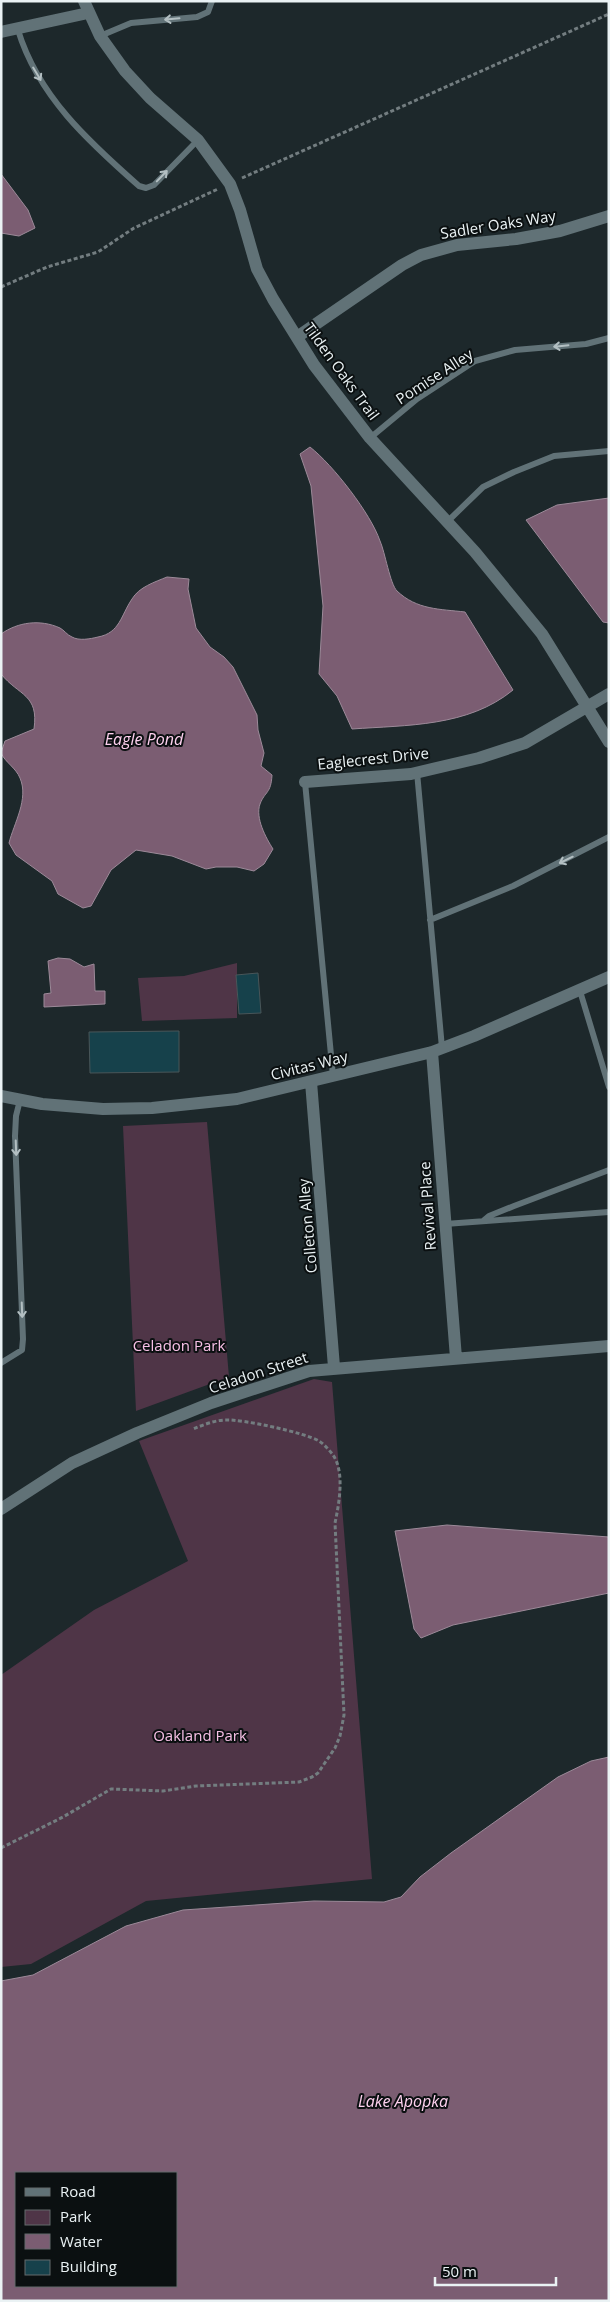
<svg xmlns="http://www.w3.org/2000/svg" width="610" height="2302" viewBox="0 0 610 2302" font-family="'Open Sans',sans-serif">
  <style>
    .green { fill: #4f3547 }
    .water { fill: #7b5d72; stroke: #9c8a99; fill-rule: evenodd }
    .building { fill: #16414b; stroke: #495659 }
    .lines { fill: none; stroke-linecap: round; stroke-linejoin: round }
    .path { stroke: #737d80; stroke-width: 3; stroke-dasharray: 4 2.5; stroke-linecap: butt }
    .lane { stroke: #617277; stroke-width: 6 }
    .street { stroke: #617277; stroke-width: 12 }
    .oneway { stroke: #b3bfc2 }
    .labels { text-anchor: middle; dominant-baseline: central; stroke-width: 4; stroke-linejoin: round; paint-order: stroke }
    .street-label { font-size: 15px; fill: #eaf2f4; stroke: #0b1011 }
    .park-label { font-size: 15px; fill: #f7c0e6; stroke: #0b1011 }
    .water-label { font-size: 16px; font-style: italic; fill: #fed1ef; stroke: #0b1011 }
  </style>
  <rect width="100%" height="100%" fill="#1d282b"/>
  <!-- green -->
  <path class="green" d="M237,963v55l-95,3 -4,-43 46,-2z
    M207,1122l22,255 -93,34 -13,-285z
    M314,1379l18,3 40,497 -226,22 -115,63 -30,3v-292l93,-65 94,-49 -49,-120z"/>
  <!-- water -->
  <path class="water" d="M1,174l27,36 7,18 -16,8 -18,-3z
    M310,447c23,18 61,67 70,94 5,11 10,43 17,50 20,19 43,18 68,21l48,78c-45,37 -106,35 -161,39l-15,-33 -18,-22 4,-68 -12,-120 -11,-32z
    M609,498v125l-6,-1 -77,-102 31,-15z
    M167,577l22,2 -1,10 8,39 14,19 14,10 9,10 24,48 1,15 6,23 -3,13 11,9c-1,19 -7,16 -12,29 -5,14 6,34 13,45l-9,15 -10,7 -17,-4h-21l-10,2 -34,-13 -36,-6 -25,20 -20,36 -8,2 -25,-14 -6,-13 -36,-26 -7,-12c5,-20 20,-44 11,-65 -4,-10 -15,-16 -19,-25l4,-12 29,-12c5,-35 -15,-33 -33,-55v-40c17,-12 39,-15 59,-6 4,2 7,7 12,9 7,4 18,2 26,0 22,-4 23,-22 34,-38 7,-12 23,-17 35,-22z
    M58,958l12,1 14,8 10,-3 1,27h10v13l-61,3v-13l7,-1 -3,-32z
    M447,1525l162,12v56l-156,32 -32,13 -7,-9 -19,-98z
    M609,1757v544h-608v-320l32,-6 93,-49 57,-16 131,-9 70,1 17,-5 19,-20 31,-24 107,-76 33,-16zM176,2173v113h-160v-113z"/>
  <!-- building -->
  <path class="building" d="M258,973l3,40 -22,1 -3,-39z
    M179,1031v41l-89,1 -1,-41z"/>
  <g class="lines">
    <!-- path -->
    <path class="path" d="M242,178l367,-164
      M1,287l46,-20 51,-15 36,-24 84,-39
      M1,1848l62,-31 48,-28 52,2 33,-5 103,-4 13,-5 6,-4 17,-25 5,-12 4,-21 -9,-192c4,-19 10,-51 -2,-68 -3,-4 -9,-11 -14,-14 -13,-8 -77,-22 -93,-21 -11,0 -23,5 -33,9"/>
    <!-- lane -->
    <path class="lane" d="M18,30c20,66 71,112 121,156l7,2 8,-3 44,-45
      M100,36l31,-13 66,-6 11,-5 4,-11
      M370,438l47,-39 58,-38 40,-11 71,-6 23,-6
      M447,522l36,-35 31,-15 40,-16 55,-5
      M417,772l25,276
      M305,782l28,294
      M430,920l83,-34 96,-49
      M580,991l29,96
      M483,1221l6,-5 25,-10 95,-36
      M445,1224l164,-12
      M1,1363l21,-13 1,-11 -8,-203 1,-20 4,-16"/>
    <!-- street -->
    <path class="street" d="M84,1l16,35 25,35 25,27 48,42 32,44 10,26 17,59 16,30 41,66 56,73 105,114 67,82 67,108
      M1,32l87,-19
      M297,337l105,-72 19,-10 36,-10 59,-6 44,-8 49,-15
      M305,782l106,-8 68,-16 46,-15 84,-49
      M432,1052l24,306
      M311,1082l23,285
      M1,1096l41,8 61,5 49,-1 85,-9 195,-47 42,-16 135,-59
      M1,1509l71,-46 65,-30 74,-30 98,-32 300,-25"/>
  </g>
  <!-- one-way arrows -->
  <defs><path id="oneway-shaft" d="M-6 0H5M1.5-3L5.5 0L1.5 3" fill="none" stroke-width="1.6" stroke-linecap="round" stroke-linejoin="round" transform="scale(1.25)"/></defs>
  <g class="oneway">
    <use href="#oneway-shaft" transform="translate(172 19) rotate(175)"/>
    <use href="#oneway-shaft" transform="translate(37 74) rotate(59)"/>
    <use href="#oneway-shaft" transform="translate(162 176) rotate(-46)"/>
    <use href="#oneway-shaft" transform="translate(561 346) rotate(174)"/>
    <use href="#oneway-shaft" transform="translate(566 860) rotate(154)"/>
    <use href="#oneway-shaft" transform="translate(16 1148) rotate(88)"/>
    <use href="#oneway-shaft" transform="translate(22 1310) rotate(88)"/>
  </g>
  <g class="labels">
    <!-- street labels -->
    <g class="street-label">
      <text transform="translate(498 224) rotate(-9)">Sadler Oaks Way</text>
      <text transform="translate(342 371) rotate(54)">Tilden Oaks Trail</text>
      <text transform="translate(434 376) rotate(-33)">Pomise Alley</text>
      <text transform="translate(373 758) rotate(-6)">Eaglecrest Drive</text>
      <text transform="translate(309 1065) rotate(-14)">Civitas Way</text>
      <text transform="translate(427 1206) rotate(-94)">Revival Place</text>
      <text transform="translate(307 1226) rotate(-95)">Colleton Alley</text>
      <text transform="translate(258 1372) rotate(-18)">Celadon Street</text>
    </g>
    <!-- park labels -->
    <g class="park-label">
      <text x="179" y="1345">Celadon Park</text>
      <text x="200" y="1735">Oakland Park</text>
    </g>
    <!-- water labels -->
    <g class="water-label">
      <text x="144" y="739">Eagle Pond</text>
      <text x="403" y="2101">Lake Apopka</text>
    </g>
  </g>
  <!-- border -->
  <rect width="610" height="2302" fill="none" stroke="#eaf2f4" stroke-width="5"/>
  <!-- legend -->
  <rect x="15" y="2172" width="162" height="115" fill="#0b1011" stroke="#646a6c"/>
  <rect x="25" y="2188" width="25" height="8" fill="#617277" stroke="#646a6c"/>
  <text x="60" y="2197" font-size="15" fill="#eaf2f4">Road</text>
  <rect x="25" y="2210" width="25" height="15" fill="#4f3547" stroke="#646a6c"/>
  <text x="60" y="2222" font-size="15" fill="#eaf2f4">Park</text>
  <rect x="25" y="2234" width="25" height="15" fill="#7b5d72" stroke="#646a6c"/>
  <text x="60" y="2247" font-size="15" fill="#eaf2f4">Water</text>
  <rect x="25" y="2260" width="25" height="15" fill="#16414b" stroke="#646a6c"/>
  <text x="60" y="2272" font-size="15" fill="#eaf2f4">Building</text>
  <!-- scale -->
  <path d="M435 2277v8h121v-8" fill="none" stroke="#eaf2f4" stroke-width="2.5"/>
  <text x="442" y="2277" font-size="15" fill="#eaf2f4" stroke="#0b1011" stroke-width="4" paint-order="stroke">50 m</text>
</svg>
